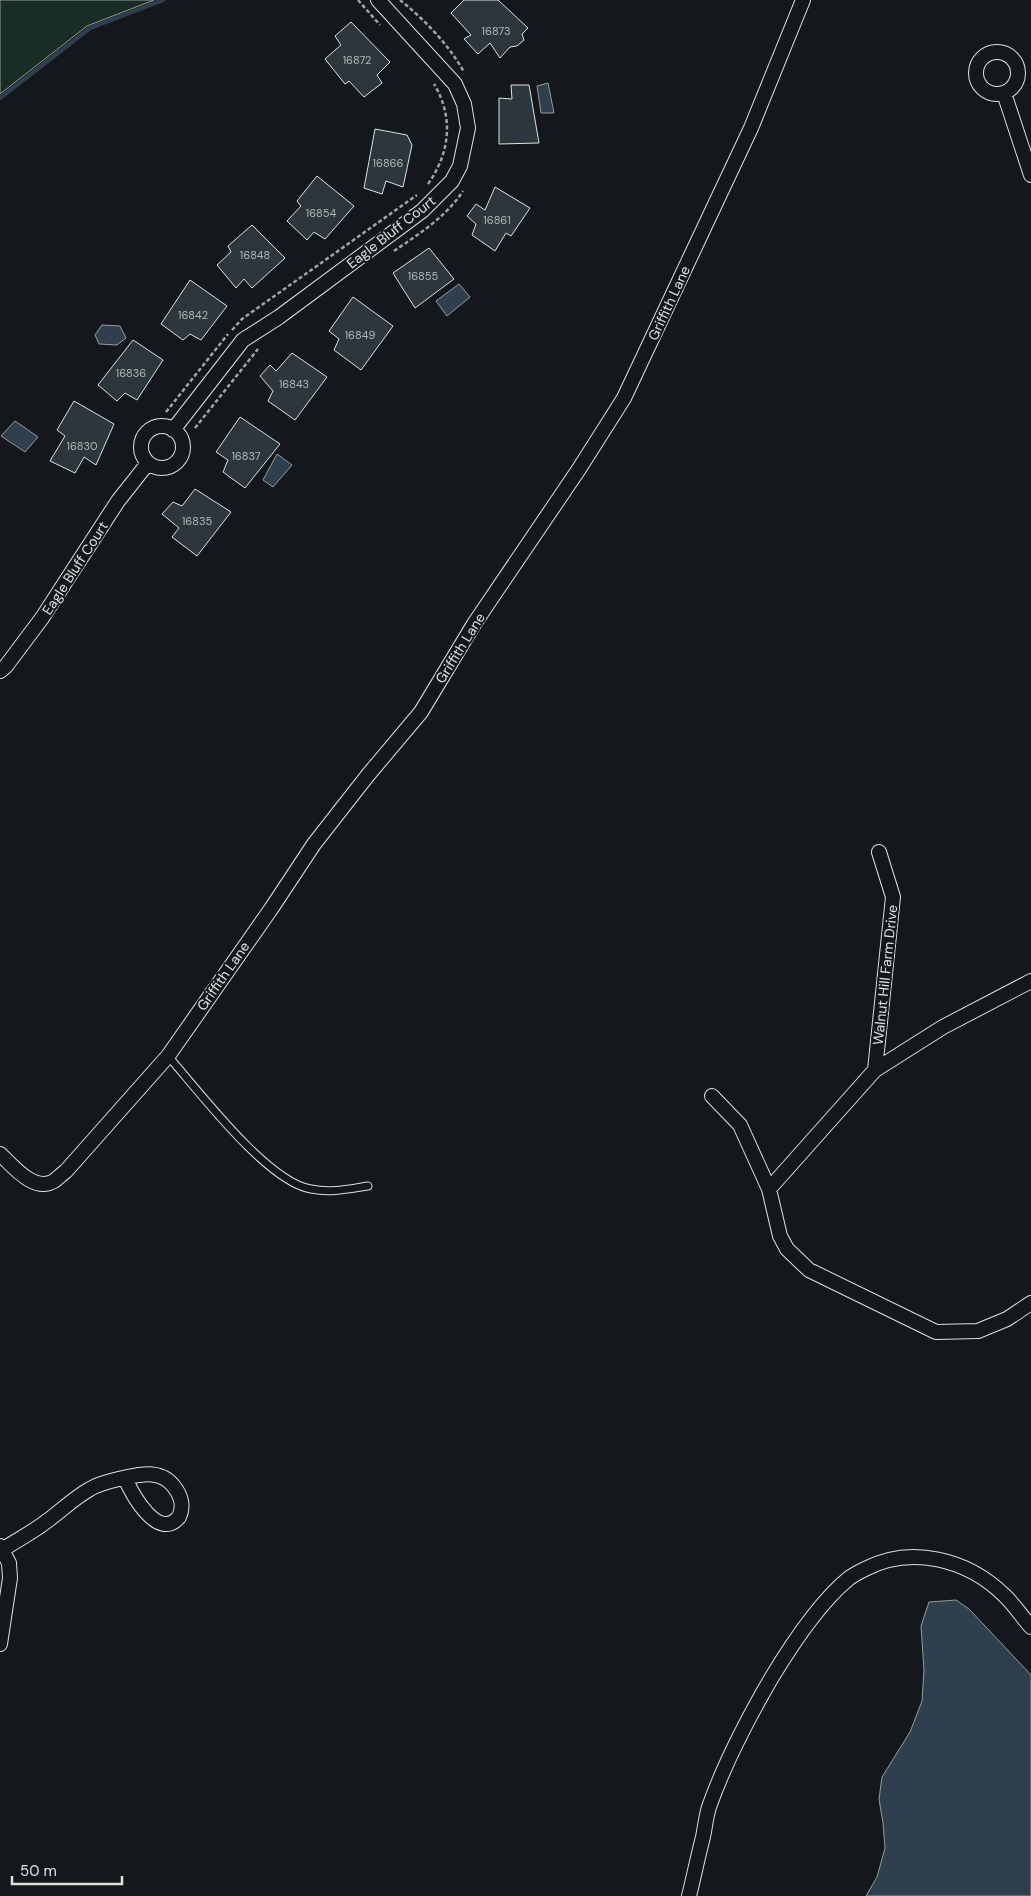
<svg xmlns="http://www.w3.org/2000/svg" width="1031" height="1896" viewBox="0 0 1031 1896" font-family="'DM Sans',sans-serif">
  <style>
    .green { fill: #1a2d24; stroke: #939e99 }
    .water { fill: #2f3f4d; stroke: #939e99 }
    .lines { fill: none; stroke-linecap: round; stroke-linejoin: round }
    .stream { stroke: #2f3f4d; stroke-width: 4.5 }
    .building { fill: #2c363c; stroke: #d8e6dc }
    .service-casing { stroke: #d8e6dc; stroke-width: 9 }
    .minor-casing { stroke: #d8e6dc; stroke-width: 16 }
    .path { stroke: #9da8a2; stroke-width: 2.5; stroke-dasharray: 4 2.5; stroke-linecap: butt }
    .service { stroke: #14181c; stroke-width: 7 }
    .minor { stroke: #14181c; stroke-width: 14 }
    .labels { text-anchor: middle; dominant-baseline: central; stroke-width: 4; stroke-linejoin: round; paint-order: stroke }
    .number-label { font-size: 11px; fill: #adbab4 }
    .street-label { font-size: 14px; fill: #d8e6dc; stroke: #14181c }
  </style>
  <rect width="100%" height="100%" fill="#14181c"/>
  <!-- green -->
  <path class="green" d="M0,0h154l-67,26 -87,68z"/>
  <!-- water -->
  <path class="water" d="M548,83l6,30h-13l-4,-27z
    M459,284l11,13 -23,19 -11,-15z
    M102,325l18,1 6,12 -9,7 -18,-1 -4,-9z
    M15,421l23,16 -13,15 -24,-16z
    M277,454l15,11 -19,22 -10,-7z
    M956,1600l13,9 62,66v221h-165l11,-19 8,-29 -2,-25 -4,-24 3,-22 28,-45 12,-31 2,-31 -3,-44 8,-24z"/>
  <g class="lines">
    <!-- stream -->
    <path class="stream" d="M0,98l90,-70 73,-28"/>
  </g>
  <!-- building -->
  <path class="building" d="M464,0h34l30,28 -6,6 2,6 -7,6 -7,1 -10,11 -10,-15 -12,11 -14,-15 7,-4 -20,-22z
    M351,22l39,40 -13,13 5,8 -18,14 -15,-16 -4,3 -20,-25 16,-14 -6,-9z
    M511,85h18l10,58 -40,1v-46l13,1z
    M375,129l32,6 5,10 -9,42 -17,-6 -4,13 -18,-6z
    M317,176l37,30 -29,33 -11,-7 -7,8 -20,-19 14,-15 -4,-5z
    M495,187l35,21 -19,28 -5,-3 -11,18 -23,-16 4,-11 -9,-8 9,-12 9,6z
    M252,225l33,33 -33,30 -8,-9 -8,9 -19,-23 14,-13 -3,-6z
    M429,248l25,31 -39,29 -22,-35z
    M190,280l37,26 -26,34 -11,-6 -7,6 -22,-16z
    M353,297l40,29 -32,44 -27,-20 5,-11 -10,-8z
    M133,340l30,20 -26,40 -12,-7 -8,8 -19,-16z
    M292,353l35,24 -32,43 -27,-19 5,-10 -13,-15 10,-11 6,6z
    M74,401l40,23 -18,41 -12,-8 -9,16 -25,-12 15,-25 -8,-6z
    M240,417l40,27 -35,44 -22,-16 5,-12 -12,-8z
    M195,489l36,23 -34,44 -25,-19 7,-9 -17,-14 11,-12 9,4z"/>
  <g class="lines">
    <defs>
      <path id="service" d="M168,1056c30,34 99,126 143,133 20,4 37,0 57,-3"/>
      <path id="minor" d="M976 73a21 21 0 1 1 42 0a21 21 0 1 1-42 0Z
        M1004,93l27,82
        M141 447a21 21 0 1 1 42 0a21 21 0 1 1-42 0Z
        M173,430l70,-90 36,-23 143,-106 30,-30 8,-15 8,-38 -4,-24 -9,-20 -77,-84
        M0,671l6,-5 36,-48 76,-117 30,-38
        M875,1070l18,-173 -14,-45
        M712,1096l28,29 29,64 11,47 7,13 22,21 127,62 42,-1 29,-12 24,-16
        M0,1154c13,12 34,39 54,27 4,-3 8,-7 12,-10l102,-115 103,-147 43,-65 54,-69 53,-63 53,-88 105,-155 45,-71 127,-270 52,-128
        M769,1189l106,-119 68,-43 88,-46
        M0,1546l9,17 1,15 -10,66
        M2,1550c15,-10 31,-18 45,-29 15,-11 27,-23 43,-32 10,-6 21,-8 33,-11 19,-4 39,-9 52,10 6,8 9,19 4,29 -21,25 -47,-23 -54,-39
        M689,1896c5,-20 9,-40 14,-59 2,-10 3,-20 6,-30 16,-45 39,-89 63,-130 20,-33 47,-74 76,-98 5,-4 11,-7 17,-10 46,-24 102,-10 139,26 10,9 18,22 27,32"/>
    </defs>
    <!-- service casing -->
    <use href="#service" class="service-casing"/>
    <!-- minor casing -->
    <use href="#minor" class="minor-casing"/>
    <!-- path -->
    <path class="path" d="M358,0l22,25
      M400,0c24,19 49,45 64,72
      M428,184c22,-31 26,-67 6,-100
      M394,251c25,-17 52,-34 69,-60
      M232,330l10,-11 175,-124
      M166,412l62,-78
      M195,428l63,-79"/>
    <!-- service -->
    <use href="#service" class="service"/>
    <!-- minor -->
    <use href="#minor" class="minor"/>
  </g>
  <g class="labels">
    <!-- number labels -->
    <g class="number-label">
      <text x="496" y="31">16873</text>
      <text x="357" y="60">16872</text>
      <text x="388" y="163">16866</text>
      <text x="321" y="213">16854</text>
      <text x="497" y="220">16861</text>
      <text x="255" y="255">16848</text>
      <text x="423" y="276">16855</text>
      <text x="193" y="315">16842</text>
      <text x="360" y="335">16849</text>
      <text x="131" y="373">16836</text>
      <text x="294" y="384">16843</text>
      <text x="82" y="446">16830</text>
      <text x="246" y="456">16837</text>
      <text x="197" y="521">16835</text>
    </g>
    <!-- street labels -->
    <g class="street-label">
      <text transform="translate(391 232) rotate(-38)">Eagle Bluff Court</text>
      <text transform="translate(669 303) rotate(-65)">Griffith Lane</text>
      <text transform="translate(75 568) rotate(-57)">Eagle Bluff Court</text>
      <text transform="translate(460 648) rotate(-58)">Griffith Lane</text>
      <text transform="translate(885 975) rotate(-84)">Walnut Hill Farm Drive</text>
      <text transform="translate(223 976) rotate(-55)">Griffith Lane</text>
    </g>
  </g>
  <!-- scale -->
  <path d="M12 1876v8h110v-8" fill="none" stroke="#d8e6dc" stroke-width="2.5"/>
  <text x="20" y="1876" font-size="15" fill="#d8e6dc" stroke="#14181c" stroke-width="4" paint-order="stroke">50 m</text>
</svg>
